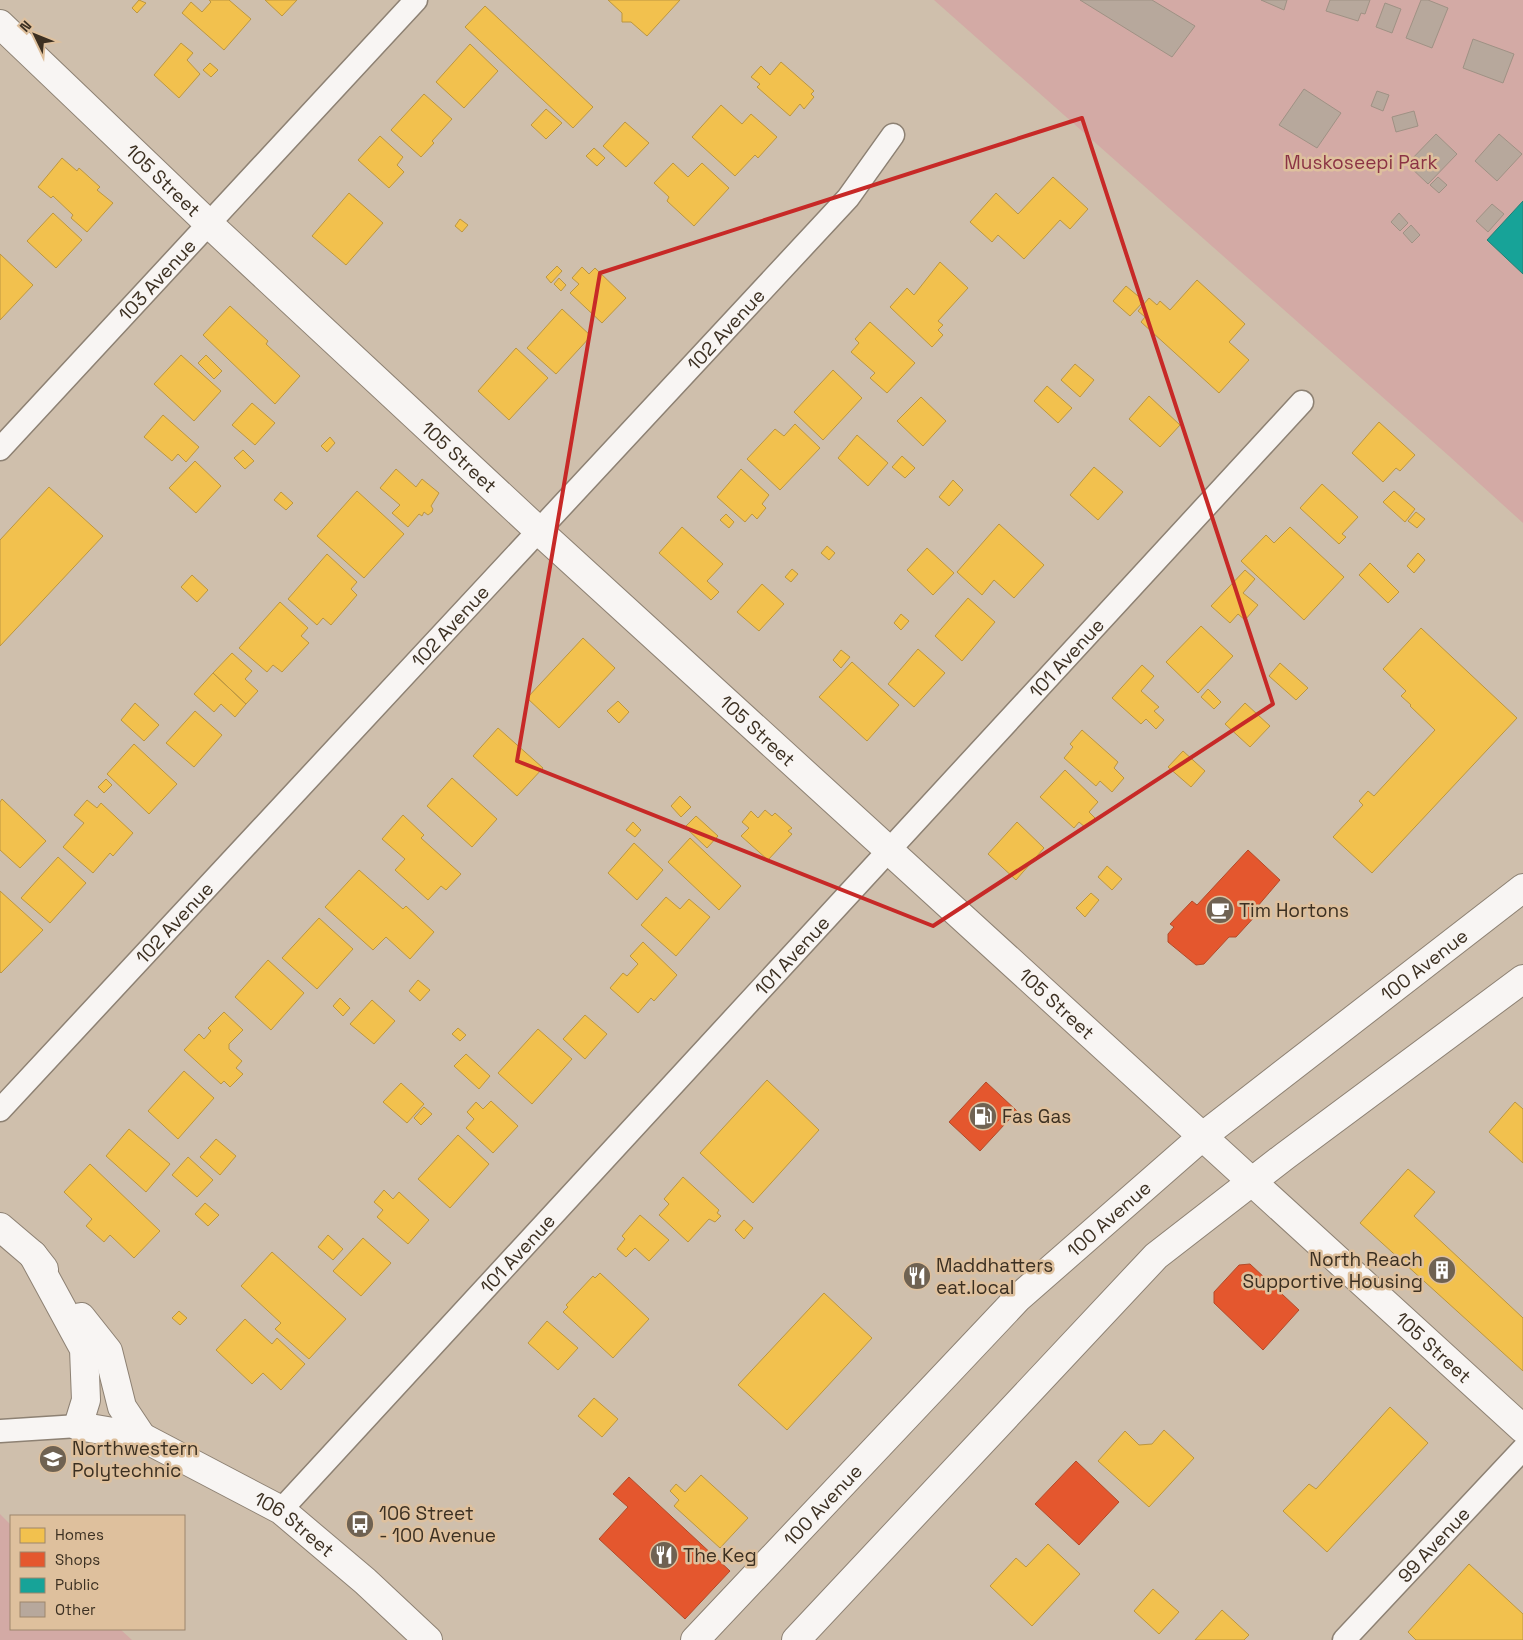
<svg xmlns="http://www.w3.org/2000/svg" width="1523" height="1640" viewBox="0 0 1523 1640" font-family="'Space Grotesk',sans-serif">
  <style>
    .green { fill: #d3aaa5 }
    .homes { fill: #f2c14e; stroke: #bb9641 }
    .shops { fill: #e4572e; stroke: #b24b2a }
    .public { fill: #17a398; stroke: #228075 }
    .building { fill: #b7a89c; stroke: #9f9184 }
    .lines { fill: none; stroke-linecap: round; stroke-linejoin: round }
    .minor-casing { stroke: #8d8173; stroke-width: 25 }
    .tertiary-casing { stroke: #8d8173; stroke-width: 30 }
    .secondary-casing { stroke: #8d8173; stroke-width: 30 }
    .minor { stroke: #f8f5f3; stroke-width: 22 }
    .tertiary { stroke: #f8f5f3; stroke-width: 28 }
    .secondary { stroke: #f8f5f3; stroke-width: 28 }
    .marked { fill: none; stroke: #c72927; stroke-width: 4; stroke-linejoin: round }
    .labels { text-anchor: middle; dominant-baseline: central; stroke-width: 5; stroke-linejoin: round; paint-order: stroke }
    .park-label { font-size: 19px; fill: #8b3344; stroke: #dec09d }
    .street-label { font-size: 19px; fill: #3c3022; stroke: #dec09d }
    .poi-label { font-size: 19px; fill: #3c3022; stroke: #dec09d; text-anchor: start }
  </style>
  <rect width="100%" height="100%" fill="#cfbfac"/>
  <!-- green -->
  <path class="green" d="M934,0h589v523l-74,-67z
    M0,1514l11,11v104h109l12,11h-132z"/>
  <!-- homes -->
  <path class="homes" d="M139,0l7,3 -9,10 -5,-5z
    M209,0h20l22,19 -27,31 -42,-37 9,-11 11,10 9,-10z
    M265,0h32l-15,16z
    M608,0h72l-33,36 -16,-14h-9v-9z
    M485,6l108,101 -20,21 -108,-101z
    M181,43l12,10 -6,7 13,14 -21,24 -25,-23z
    M470,44l28,27 -34,37 -28,-26z
    M781,62l33,29 -3,3 3,3 -10,12 -4,-5 -10,12 -33,-29 3,-3 -9,-7 10,-11 9,9z
    M210,63l8,7 -7,7 -8,-7z
    M424,94l28,25 -20,22 2,2 -13,14 -30,-27z
    M721,105l21,19 9,-10 26,23 -19,21 -3,-3 -20,21 -43,-39z
    M546,109l16,14 -16,16 -15,-14z
    M625,122l24,21 -23,24 -23,-21z
    M380,136l23,21 -6,8 7,7 -15,16 -31,-28z
    M594,148l11,10 -8,8 -11,-10z
    M62,158l15,13 2,-3 21,19 -3,3 16,13 -26,29 -16,-14 2,-3 -20,-19 -2,2 -13,-11z
    M673,163l15,14 14,-14 27,25 -35,38 -27,-25 2,-4 -15,-14z
    M1053,177l35,32 -18,20 -10,-9 -36,39 -26,-24 -6,7 -22,-20 26,-29 22,21z
    M349,193l34,30 -37,42 -34,-29z
    M53,213l29,27 -26,28 -29,-27z
    M460,219l8,6 -6,7 -7,-6z
    M0,254l33,31 -33,35z
    M940,262l28,26 -30,33 5,4 -5,5 5,5 -11,12 -42,-40 17,-19 7,7z
    M557,266l5,5 -11,12 -5,-6z
    M582,267l7,7 6,-6 31,30 -24,25 -32,-30 9,-9 -7,-6z
    M559,278l7,7 -5,6 -7,-7z
    M1197,280l48,44 -16,18 20,18 -30,33 -78,-71 4,-5 -7,-6 11,-13 8,7 3,-4 10,9z
    M1126,286l18,15 -14,15 -17,-15z
    M230,306l38,35 -2,3 34,32 -25,28 -72,-69z
    M562,309l29,27 -35,38 -29,-26z
    M870,322l45,41 -28,30 -17,-15 5,-5 -24,-21 8,-9 -4,-4z
    M516,348l32,30 -39,42 -31,-29z
    M181,355l40,36 -27,30 -40,-37z
    M206,355l16,16 -8,8 -16,-16z
    M1075,364l19,16 -14,17 -19,-17z
    M833,370l29,28 -39,42 -29,-28z
    M1047,386l25,22 -14,15 -24,-22z
    M1149,396l31,29 -20,22 -31,-28z
    M921,397l25,24 -23,25 -26,-25z
    M252,403l23,20 -20,22 -23,-20z
    M163,415l36,32 -13,15 -8,-8 -6,7 -28,-24z
    M1379,422l36,33 -15,16 -4,-3 -13,14 -31,-29z
    M795,424l25,24 -40,42 -33,-31 28,-30 9,7z
    M857,435l31,28 -20,23 -30,-28z
    M330,437l5,6 -8,9 -6,-6z
    M243,450l11,11 -9,8 -11,-11z
    M902,456l13,12 -10,10 -13,-11z
    M195,461l26,25 -25,27 -27,-25z
    M1094,467l29,25 -25,28 -28,-25z
    M396,469l20,18 6,-8 17,14 -8,13 2,3 -1,3 -4,3 -4,-3 -2,4 -3,-2 -11,13 -16,-14 8,-8 -20,-17z
    M741,469l28,26 -7,9 4,4 -9,11 -5,-5 -7,8 -28,-25z
    M953,480l10,10 -14,16 -10,-9z
    M1322,484l36,33 -16,17 4,3 -7,7 -39,-36z
    M49,487l54,49 -103,110v-106z
    M357,491l47,43 -40,44 -47,-42z
    M1394,491l21,18 -10,13 -22,-20z
    M281,492l12,11 -7,7 -12,-10z
    M1416,512l9,7 -8,9 -9,-7z
    M726,514l8,8 -5,6 -9,-8z
    M999,524l45,41 -30,33 -20,-18 -12,15 -25,-23z
    M682,527l41,37 -16,17 12,11 -8,8 -52,-47z
    M1290,527l54,50 -40,43 -63,-59 25,-26 8,8z
    M827,546l8,7 -6,7 -8,-7z
    M927,548l27,25 -21,22 -26,-25z
    M1418,553l7,7 -11,13 -7,-7z
    M327,554l30,28 -6,7 6,6 -26,30 -8,-7 -6,7 -29,-26z
    M1370,563l29,29 -11,11 -29,-28z
    M792,569l6,5 -7,8 -6,-5z
    M1245,570l10,9 -12,14 15,12 -13,15 -7,-6 -8,9 -19,-17z
    M192,575l16,15 -11,12 -16,-15z
    M762,584l22,20 -25,27 -22,-19z
    M968,598l27,24 -33,39 -27,-25z
    M280,602l28,26 -7,8 8,7 -27,29 -9,-7 -6,7 -28,-24z
    M901,614l8,7 -8,9 -7,-7z
    M1201,626l32,30 -35,37 -32,-31z
    M1421,628l96,90 -145,155 -39,-36 30,-32 -4,-4 9,-10 6,5 61,-66 -25,-24 1,-1 -10,-9 5,-5 -23,-22z
    M583,638l32,30 -56,60 -32,-30z
    M918,649l27,24 -31,34 -26,-23z
    M841,650l9,7 -9,11 -8,-8z
    M232,653l20,18 -7,8 13,12 -12,13 -33,-31z
    M852,662l47,43 -32,36 -48,-44z
    M1280,663l28,25 -12,12 -27,-24z
    M1142,665l12,11 -13,15 18,16 -5,4 10,9 -8,9 -10,-10 -5,5 -29,-26z
    M213,673l33,31 -11,13 -14,-13 -7,8 -20,-18z
    M1208,689l13,13 -7,7 -13,-12z
    M618,701l11,11 -10,11 -12,-12z
    M135,703l24,22 -15,16 -23,-21z
    M1245,703l25,23 -20,21 -25,-23z
    M195,711l27,24 -28,32 -28,-24z
    M498,728l45,40 -26,28 -44,-40z
    M1082,730l36,32 -4,6 10,10 -12,14 -12,-11 -4,5 -32,-28 9,-11 -3,-3z
    M134,744l43,40 -28,30 -42,-40z
    M1183,751l22,20 -14,16 -23,-20z
    M1065,770l33,32 -9,10 6,6 -9,10 -7,-6 -5,6 -34,-31z
    M452,778l45,41 -25,28 -45,-41z
    M106,779l6,6 -8,8 -6,-6z
    M680,796l11,11 -10,10 -10,-11z
    M2,799l44,42 -26,27 -20,-18v-48z
    M87,800l10,8 4,-5 32,30 -20,23 -3,-3 -17,20 -30,-26 21,-24 -10,-8z
    M765,810l7,6 3,-3 17,15 -4,3 4,3 -24,26 -27,-24 8,-8 -7,-6 9,-11 7,7z
    M403,815l21,20 -3,3 40,36 -15,16 -5,-4 -13,14 -33,-30 10,-11 -23,-20z
    M696,816l22,20 -11,12 -22,-21z
    M633,822l8,8 -6,7 -9,-7z
    M1017,822l27,26 -28,32 -28,-26z
    M690,838l51,48 -22,24 -51,-48z
    M634,843l29,27 -26,30 -29,-27z
    M58,857l28,26 -36,40 -29,-25z
    M1107,866l15,13 -10,11 -14,-13z
    M359,870l44,39 3,-3 28,26 -24,27 -24,-22 -13,13 -48,-43z
    M0,891l43,39 -42,43 -1,-1z
    M1091,893l8,7 -14,17 -9,-9z
    M666,897l14,12 9,-10 21,18 -34,39 -35,-31z
    M319,918l34,31 -36,40 -35,-31z
    M643,942l34,33 -23,26 -3,-3 -13,15 -28,-25 13,-15 4,3 11,-12 -8,-8z
    M268,960l36,33 -33,37 -36,-33z
    M418,980l12,10 -10,11 -11,-10z
    M340,998l10,10 -7,8 -10,-10z
    M372,1000l23,21 -21,23 -24,-20z
    M224,1012l19,18 -14,14v5l13,12 -6,7 7,6 -13,13 -6,-6 -3,3 -37,-34 15,-16 5,5 7,-8 -3,-3z
    M585,1015l22,19 -22,25 -22,-20z
    M458,1028l8,7 -6,6 -8,-7z
    M538,1029l34,30 -40,45 -34,-31z
    M466,1054l24,22 -11,13 -25,-23z
    M184,1071l30,27 -36,41 -30,-28z
    M767,1080l52,50 -66,73 -53,-50z
    M401,1083l23,21 -17,19 -24,-21z
    M491,1101l27,25 -25,27 -27,-25 8,-9 -7,-7 9,-10 7,7z
    M1515,1102l8,7v54l-34,-31z
    M424,1107l8,7 -11,11 -7,-7z
    M129,1129l41,35 -24,28 -40,-36z
    M458,1135l31,29 -39,44 -32,-29z
    M216,1139l20,17 -16,19 -20,-18z
    M188,1157l25,23 -16,17 -25,-22z
    M90,1164l70,67 -26,27 -24,-23 -6,7 -18,-16 6,-7 -28,-27z
    M1408,1169l27,23 -21,24 109,102v53l-163,-148z
    M683,1177l36,33 -2,3 4,3 -6,6 -6,-3 -21,23 -29,-27 10,-11 -5,-5z
    M384,1190l9,9 6,-7 30,28 -21,24 -31,-27 6,-7 -9,-8z
    M205,1203l14,12 -11,11 -13,-12z
    M640,1215l29,25 -20,21 -14,-13 -9,9 -9,-8 8,-10 -3,-3z
    M744,1220l9,8 -9,11 -9,-9z
    M328,1235l15,14 -10,11 -15,-13z
    M363,1238l28,25 -30,33 -28,-25z
    M272,1252l74,67 -37,40 -34,-30 6,-6 -40,-37z
    M600,1273l49,46 -36,39 -50,-46 5,-5 -2,-2 27,-29 2,2z
    M824,1293l48,45 -85,92 -49,-45z
    M179,1311l8,7 -7,7 -8,-7z
    M245,1319l27,25 5,-6 28,26 -24,26 -18,-17 -11,11 -36,-34z
    M547,1321l31,27 -20,22 -30,-27z
    M594,1398l24,21 -16,18 -24,-21z
    M1390,1407l38,36 -101,109 -44,-41 26,-27 7,5z
    M1164,1430l30,28 -45,49 -51,-46 27,-30 14,14 13,-1z
    M701,1475l47,43 -28,30 -46,-42 5,-6 -9,-9 6,-7 9,8z
    M1048,1544l32,30 -48,52 -42,-40 26,-28 10,9z
    M1469,1564l54,50v26h-107l-8,-8z
    M1153,1589l26,23 -20,22 -25,-23z
    M1222,1610l27,25 -5,5h-49z"/>
  <!-- shops -->
  <path class="shops" d="M1248,850l32,30 -23,27 1,6 -22,24h-7l-25,27 -8,1 -28,-23v-8l6,-7 -4,-3 22,-23 5,4z
    M986,1082l31,29 -37,40 -31,-29z
    M1250,1264l49,46 -36,40 -49,-47v-11l25,-27z
    M1076,1461l43,41 -40,43 -44,-41z
    M629,1477l101,94 -45,48 -86,-80 29,-32 -15,-13z"/>
  <!-- public -->
  <path class="public" d="M1523,201v73l-36,-34z"/>
  <!-- building -->
  <path class="building" d="M1080,0h72l43,26 -23,31z
    M1261,0h26l-3,10z
    M1330,0h40l-5,14 -4,-1 -3,8 -32,-10z
    M1421,0h7l20,8 -16,40 -26,-10z
    M1385,3l16,6 -9,24 -16,-6z
    M1473,39l41,15 -11,29 -40,-15z
    M1304,89l37,24 -24,35 -38,-23z
    M1377,91l12,4 -6,16 -12,-5z
    M1414,111l4,15 -22,6 -4,-15z
    M1436,134l21,20 -29,30 -21,-20z
    M1499,134l23,20 -25,27 -22,-20z
    M1438,177l9,8 -8,8 -9,-8z
    M1492,204l12,10 -16,18 -12,-11z
    M1399,213l9,10 -8,8 -9,-9z
    M1411,225l9,10 -8,8 -9,-10z"/>
  <g class="lines">
    <defs>
      <g id="minor">
        <path id="s1" d="M0,449l416,-449"/>
        <path id="s2" d="M0,1110l848,-912 45,-63"/>
        <path d="M0,1431l78,-5"/>
        <path id="s3" d="M281,1510l1021,-1108"/>
        <path id="s4" d="M1344,1640l179,-191"/>
      </g>
      <g id="tertiary">
        <path id="s5" d="M0,24l208,199 331,308 984,898"/>
        <path d="M0,1227l33,28 11,14"/>
        <path id="s6" d="M33,1255l51,94 2,51 -8,26 64,11 139,73 84,71 63,59"/>
        <path d="M81,1317l27,34 14,56 20,30"/>
      </g>
      <g id="secondary">
        <path id="s7" d="M695,1640l323,-342 185,-162 320,-248"/>
        <path d="M796,1640l360,-384 129,-100 238,-177"/>
      </g>
    </defs>
    <!-- minor casing -->
    <use href="#minor" class="minor-casing"/>
    <!-- tertiary casing -->
    <use href="#tertiary" class="tertiary-casing"/>
    <!-- secondary casing -->
    <use href="#secondary" class="secondary-casing"/>
    <!-- minor -->
    <use href="#minor" class="minor"/>
    <!-- tertiary -->
    <use href="#tertiary" class="tertiary"/>
    <!-- secondary -->
    <use href="#secondary" class="secondary"/>
  </g>
  <!-- marked area -->
  <path class="marked" d="M1082,118l191,586 -340,222 -416,-165 83,-488z"/>
  <!-- icons -->
  <defs>
    <symbol id="cafe-disc" viewBox="-11 -11 22 22"><circle r="9.5" fill="#6f6252" stroke="#dec09d"/><path d="M-5.5-4.5H6V0H3Q3 3.5 0 3.5H-2.5Q-5.5 3.5-5.5 0ZM3-3.2v2h1.7v-2ZM-6 4.5H4V6H-6Z" fill="#fff"/></symbol>
    <symbol id="fuel-disc" viewBox="-11 -11 22 22"><circle r="9.5" fill="#6f6252" stroke="#dec09d"/><path d="M-5.5-6h7V0h2V4h1.3V-2.5L3-4.5l.8-.8L6-3V5H2.5V1h-1V6h-7ZM-4.2-4.7v3.2H.2V-4.7Z" fill="#fff"/></symbol>
    <symbol id="building-disc" viewBox="-11 -11 22 22"><circle r="9.5" fill="#6f6252" stroke="#dec09d"/><path d="M-4-6H4V6H1V3H-1V6H-4ZM-2.5-4.3h1.7v1.8h-1.7ZM.8-4.3h1.7v1.8H.8ZM-2.5-1h1.7V.8h-1.7ZM.8-1h1.7V.8H.8Z" fill="#fff"/></symbol>
    <symbol id="restaurant-disc" viewBox="-11 -11 22 22"><circle r="9.5" fill="#6f6252" stroke="#dec09d"/><path d="M-5-6h1v4h1v-4h1v4h1v-4h1v5L-1.5 .5V6h-2V.5L-5-1ZM5-6V6H3V1.5H1.5Q1.5-4 5-6Z" fill="#fff"/></symbol>
    <symbol id="university-disc" viewBox="-11 -11 22 22"><circle r="9.5" fill="#6f6252" stroke="#dec09d"/><path d="M0-5L7-2L0 1L-7-2ZM-4 1L0 2.5L4 1V4Q0 6-4 4Z" fill="#fff"/></symbol>
    <symbol id="bus-disc" viewBox="-11 -11 22 22"><circle r="9.5" fill="#6f6252" stroke="#dec09d"/><path d="M-5-6H5V4H4V6H2V4H-2V6H-4V4H-5ZM-3.5-4V0h7V-4ZM-3.5 1.2v1.5H-2V1.2ZM2 1.2v1.5H3.5V1.2Z" fill="#fff"/></symbol>
  </defs>
  <g fill-rule="evenodd">
    <use href="#cafe-disc" x="1204" y="894" width="32" height="32"/>
    <use href="#fuel-disc" x="967" y="1100" width="32" height="32"/>
    <use href="#building-disc" x="1426" y="1254" width="32" height="32"/>
    <use href="#restaurant-disc" x="901" y="1260" width="32" height="32"/>
    <use href="#university-disc" x="37" y="1443" width="32" height="32"/>
    <use href="#bus-disc" x="344" y="1508" width="32" height="32"/>
    <use href="#restaurant-disc" x="648" y="1539" width="32" height="32"/>
  </g>
  <g class="labels">
    <!-- park labels -->
    <g class="park-label">
      <text x="1361" y="162">Muskoseepi Park</text>
    </g>
    <!-- street labels -->
    <g class="street-label">
      <text stroke="none"><textPath href="#s5" startOffset="226">105 Street</textPath></text>
      <text stroke="none"><textPath href="#s1" startOffset="231">103 Avenue</textPath></text>
      <text stroke="none"><textPath href="#s2" startOffset="1066">102 Avenue</textPath></text>
      <text stroke="none"><textPath href="#s5" startOffset="631">105 Street</textPath></text>
      <text stroke="none"><textPath href="#s2" startOffset="661">102 Avenue</textPath></text>
      <text stroke="none"><textPath href="#s3" startOffset="1159">101 Avenue</textPath></text>
      <text stroke="none"><textPath href="#s5" startOffset="1036">105 Street</textPath></text>
      <text stroke="none"><textPath href="#s2" startOffset="256">102 Avenue</textPath></text>
      <text stroke="none"><textPath href="#s3" startOffset="754">101 Avenue</textPath></text>
      <text stroke="none"><textPath href="#s7" startOffset="996">100 Avenue</textPath></text>
      <text stroke="none"><textPath href="#s5" startOffset="1441">105 Street</textPath></text>
      <text stroke="none"><textPath href="#s7" startOffset="591">100 Avenue</textPath></text>
      <text stroke="none"><textPath href="#s3" startOffset="349">101 Avenue</textPath></text>
      <text stroke="none"><textPath href="#s5" startOffset="1951">105 Street</textPath></text>
      <text stroke="none"><textPath href="#s7" startOffset="186">100 Avenue</textPath></text>
      <text stroke="none"><textPath href="#s6" startOffset="426">106 Street</textPath></text>
      <text stroke="none"><textPath href="#s4" startOffset="131">99 Avenue</textPath></text>
    </g>
    <!-- poi labels -->
    <g class="poi-label">
      <text x="1239" y="910">Tim Hortons</text>
      <text x="1002" y="1116">Fas Gas</text>
      <text x="1423" y="1259" text-anchor="end">North Reach<tspan x="1423" dy="22">Supportive Housing</tspan></text>
      <text x="936" y="1265">Maddhatters<tspan x="936" dy="22">eat.local</tspan></text>
      <text x="72" y="1448">Northwestern<tspan x="72" dy="22">Polytechnic</tspan></text>
      <text x="379" y="1513">106 Street<tspan x="379" dy="22">- 100 Avenue</tspan></text>
      <text x="683" y="1555">The Keg</text>
    </g>
  </g>
  <!-- legend -->
  <rect x="10" y="1515" width="175" height="115" fill="#dec09d" stroke="#9d866c"/>
  <rect x="20" y="1528" width="25" height="15" fill="#f2c14e" stroke="#9d866c"/>
  <text x="55" y="1540" font-size="15" fill="#3c3022">Homes</text>
  <rect x="20" y="1552" width="25" height="15" fill="#e4572e" stroke="#9d866c"/>
  <text x="55" y="1565" font-size="15" fill="#3c3022">Shops</text>
  <rect x="20" y="1578" width="25" height="15" fill="#17a398" stroke="#9d866c"/>
  <text x="55" y="1590" font-size="15" fill="#3c3022">Public</text>
  <rect x="20" y="1602" width="25" height="15" fill="#b7a89c" stroke="#9d866c"/>
  <text x="55" y="1615" font-size="15" fill="#3c3022">Other</text>
  <!-- north arrow -->
  <g transform="translate(35 35) rotate(313)" stroke="#dec09d" stroke-width="4" paint-order="stroke">
  <path d="M0-4L9 19L0 12L-9 19Z" fill="#3c3022"/>
  <text y="-8" font-size="14" font-weight="bold" text-anchor="middle" fill="#3c3022">N</text>
  </g>
</svg>
